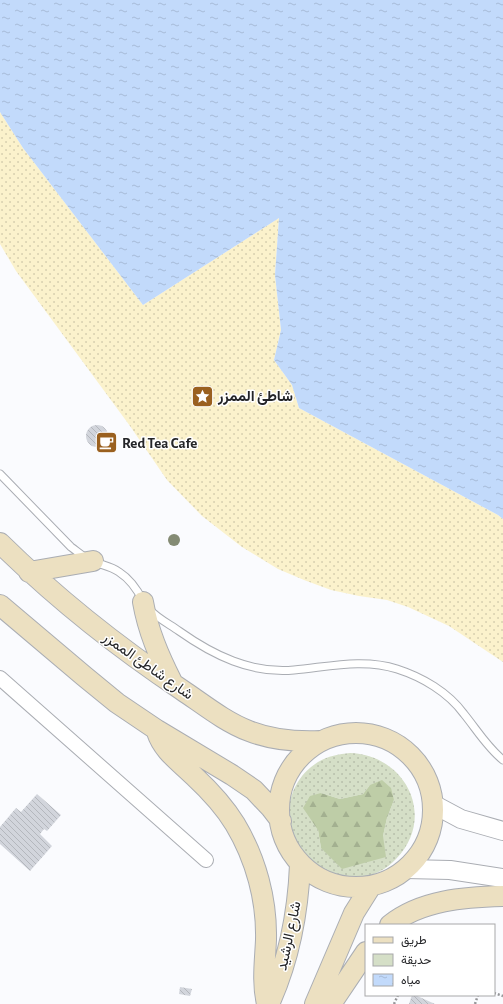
<svg xmlns="http://www.w3.org/2000/svg" width="503" height="1004" viewBox="0 0 503 1004" font-family="'Alegreya Sans',Vazirmatn,sans-serif">
  <style>
    .green { fill: url(#green-dots); fill-rule: evenodd }
    .forest { fill: url(#forest-firs) }
    .sand { fill: url(#sand-dots) }
    .water { fill: url(#water-ripples) }
    .building { fill: url(#building-back-hatch) }
    .lines { fill: none; stroke-linecap: round; stroke-linejoin: round }
    .service-casing { stroke: #aaadb3; stroke-width: 9 }
    .minor-casing { stroke: #aaadb3; stroke-width: 16 }
    .tertiary-casing { stroke: #aaadb3; stroke-width: 20 }
    .secondary-casing { stroke: #aaadb3; stroke-width: 22 }
    .path { stroke: #939497; stroke-width: 2.5; stroke-dasharray: 2 2; stroke-linecap: butt }
    .service { stroke: #fff; stroke-width: 7 }
    .minor { stroke: #fff; stroke-width: 14 }
    .tertiary { stroke: #fff; stroke-width: 18 }
    .secondary { stroke: #ece0c1; stroke-width: 20 }
    .tree { fill: #848b74 }
    .labels { text-anchor: middle; dominant-baseline: central; stroke-width: 3; stroke-linejoin: round; paint-order: stroke }
    .poi-label { font-size: 15px; font-weight: bold; fill: #242528; stroke: #fff; text-anchor: start }
    .street-label { font-size: 15px; fill: #242528; stroke: #fff }
  </style>
  <defs>
    <pattern id="green-dots" width="8" height="8" patternUnits="userSpaceOnUse"><rect width="8" height="8" fill="#d5dfc7"/><path d="M2 2h.1M6 6h.1" fill="none" stroke="#b7bfab" stroke-width="1.8" stroke-linecap="round"/></pattern>
    <pattern id="forest-firs" width="22" height="20" patternUnits="userSpaceOnUse"><rect width="22" height="20" fill="#becda7"/><path d="M5 1l3.5 6h-7zM16 11l3.5 6h-7z" fill="#a3b090"/></pattern>
    <pattern id="sand-dots" width="8" height="8" patternUnits="userSpaceOnUse"><rect width="8" height="8" fill="#fbf2cc"/><path d="M2 2h.1M6 6h.1" fill="none" stroke="#d7cfaf" stroke-width="1.8" stroke-linecap="round"/></pattern>
    <pattern id="water-ripples" width="26" height="14" patternUnits="userSpaceOnUse"><rect width="26" height="14" fill="#c2dafb"/><path d="M2 4q2-2 4 0t4 0M15 11q2-2 4 0t4 0" fill="none" stroke="#a7bbd7"/></pattern>
    <pattern id="building-back-hatch" width="6" height="6" patternUnits="userSpaceOnUse"><rect width="6" height="6" fill="#d2d5dc"/><path d="M-1 5l2 2M0 0l6 6M5-1l2 2" fill="none" stroke="#b4b7bd"/></pattern>
  </defs>
  <rect width="100%" height="100%" fill="#fafbfe"/>
  <!-- green -->
  <path class="green" d="M350,753c56,2 87,64 46,106 -9,10 -23,17 -37,19 -14,2 -29,-2 -41,-10 -38,-24 -40,-81 0,-106 10,-6 21,-8 32,-9zM370,785l24,15 -7,18 -4,18 -62,12 -3,-18 3,-37 19,6 23,-5z"/>
  <!-- forest -->
  <path class="forest" d="M382,780l9,8 3,12 -7,18 -4,18 3,21 -44,12 -21,-21 -3,-18 -15,-22 7,-12 11,-3 19,6 23,-5 7,-9z"/>
  <!-- sand -->
  <path class="sand" d="M0,112l23,36 120,157 136,-87 -4,57 6,55 -7,30 18,25 7,23 199,107 5,4v143l-54,-36 -41,-19 -21,-7 -28,-4 -28,-6 -27,-10 -26,-11 -36,-22 -40,-31 -35,-36 -37,-54 -114,-155 -16,-27z"/>
  <!-- water -->
  <path class="water" d="M0,0h503v519l-5,-4 -199,-107 -7,-23 -18,-25 7,-30 -6,-55 4,-57 -136,87 -120,-157 -23,-36z"/>
  <!-- building -->
  <path class="building" d="M86 436a11 11 0 1 1 22 0a11 11 0 1 1-22 0Z
    M37,794l24,21 -14,16 -3,-2 -4,5 12,12 -22,25 -30,-27v-17l16,-19 5,4z
    M180,987l12,2 -2,7 -11,-2z
    M412,995h3l20,9h-26z"/>
  <g class="lines">
    <defs>
      <path id="service" d="M0,474l71,73c7,5 13,11 21,14 9,4 19,5 27,11 11,7 18,17 24,29
        M149,609c8,9 20,15 30,22 34,24 72,43 115,39 34,-3 69,-12 103,-1 25,8 51,23 67,45 13,16 23,33 39,46"/>
      <path id="minor" d="M0,678l206,182"/>
      <path id="tertiary" d="M433,804l28,15 42,12
        M406,869l44,1 53,8"/>
      <path id="secondary" d="M0,543c56,55 116,103 182,147 21,14 43,32 67,41 23,9 46,11 71,10
        M29,572l64,-11
        M143,602c5,29 16,54 29,80
        M0,605l84,71 33,27 40,27 75,45 22,15 17,18 10,13
        M157,732c6,19 23,30 37,44 15,14 30,30 41,48 21,35 32,76 31,116 -1,22 -4,42 1,64
        M279 810a77 77 0 1 1 154 0a77 77 0 1 1-154 0Z
        M390,925c31,-25 75,-28 113,-29
        M269,1004c20,-44 29,-91 31,-139
        M315,1004l39,-91 17,-27
        M331,1004l35,-52"/>
    </defs>
    <!-- service casing -->
    <use href="#service" class="service-casing"/>
    <!-- minor casing -->
    <use href="#minor" class="minor-casing"/>
    <!-- tertiary casing -->
    <use href="#tertiary" class="tertiary-casing"/>
    <!-- secondary casing -->
    <use href="#secondary" class="secondary-casing"/>
    <!-- path -->
    <path class="path" d="M494,993l9,3
      M394,1004l4,-9
      M475,1004l3,-9"/>
    <!-- service -->
    <use href="#service" class="service"/>
    <!-- minor -->
    <use href="#minor" class="minor"/>
    <!-- tertiary -->
    <use href="#tertiary" class="tertiary"/>
    <!-- secondary -->
    <use href="#secondary" class="secondary"/>
  </g>
  <!-- trees -->
  <circle class="tree" cx="174" cy="540" r="6"/>
  <!-- icons -->
  <defs>
    <symbol id="sight-square" viewBox="-11 -11 22 22"><rect x="-9" y="-9" width="18" height="18" rx="4" fill="#9a601f" stroke="#fff"/><path d="M0-6L1.8-2.2L6-1.7L2.9 1.2L3.7 5.4L0 3.3L-3.7 5.4L-2.9 1.2L-6-1.7L-1.8-2.2Z" fill="#fff"/></symbol>
    <symbol id="cafe-square" viewBox="-11 -11 22 22"><rect x="-9" y="-9" width="18" height="18" rx="4" fill="#9a601f" stroke="#fff"/><path d="M-5.5-4.5H6V0H3Q3 3.5 0 3.5H-2.5Q-5.5 3.5-5.5 0ZM3-3.2v2h1.7v-2ZM-6 4.5H4V6H-6Z" fill="#fff"/></symbol>
  </defs>
  <g fill-rule="evenodd">
    <use href="#sight-square" x="190" y="384" width="25" height="25"/>
    <use href="#cafe-square" x="94" y="430" width="25" height="25"/>
  </g>
  <g class="labels">
    <!-- poi labels -->
    <g class="poi-label">
      <text x="218" y="396">شاطئ الممزر</text>
      <text x="122" y="443">Red Tea Cafe</text>
    </g>
    <!-- street labels -->
    <g class="street-label">
      <text transform="translate(148 666) rotate(35)">شارع شاطئ الممزر</text>
      <text transform="translate(289 936) rotate(-78)">شارع الرشيد</text>
    </g>
  </g>
  <!-- legend -->
  <rect x="365" y="924" width="130" height="72" fill="#ffffff" stroke="#a7a8a9"/>
  <rect x="373" y="937" width="20" height="6" fill="#ece0c1" stroke="#a7a8a9"/>
  <text x="401" y="944" font-size="12" fill="#242528">طريق</text>
  <rect x="373" y="954" width="20" height="12" fill="#d5dfc7" stroke="#a7a8a9"/>
  <text x="401" y="964" font-size="12" fill="#242528">حديقة</text>
  <rect x="373" y="974" width="20" height="12" fill="url(#water-ripples)" stroke="#a7a8a9"/>
  <text x="401" y="984" font-size="12" fill="#242528">مياه</text>
</svg>
